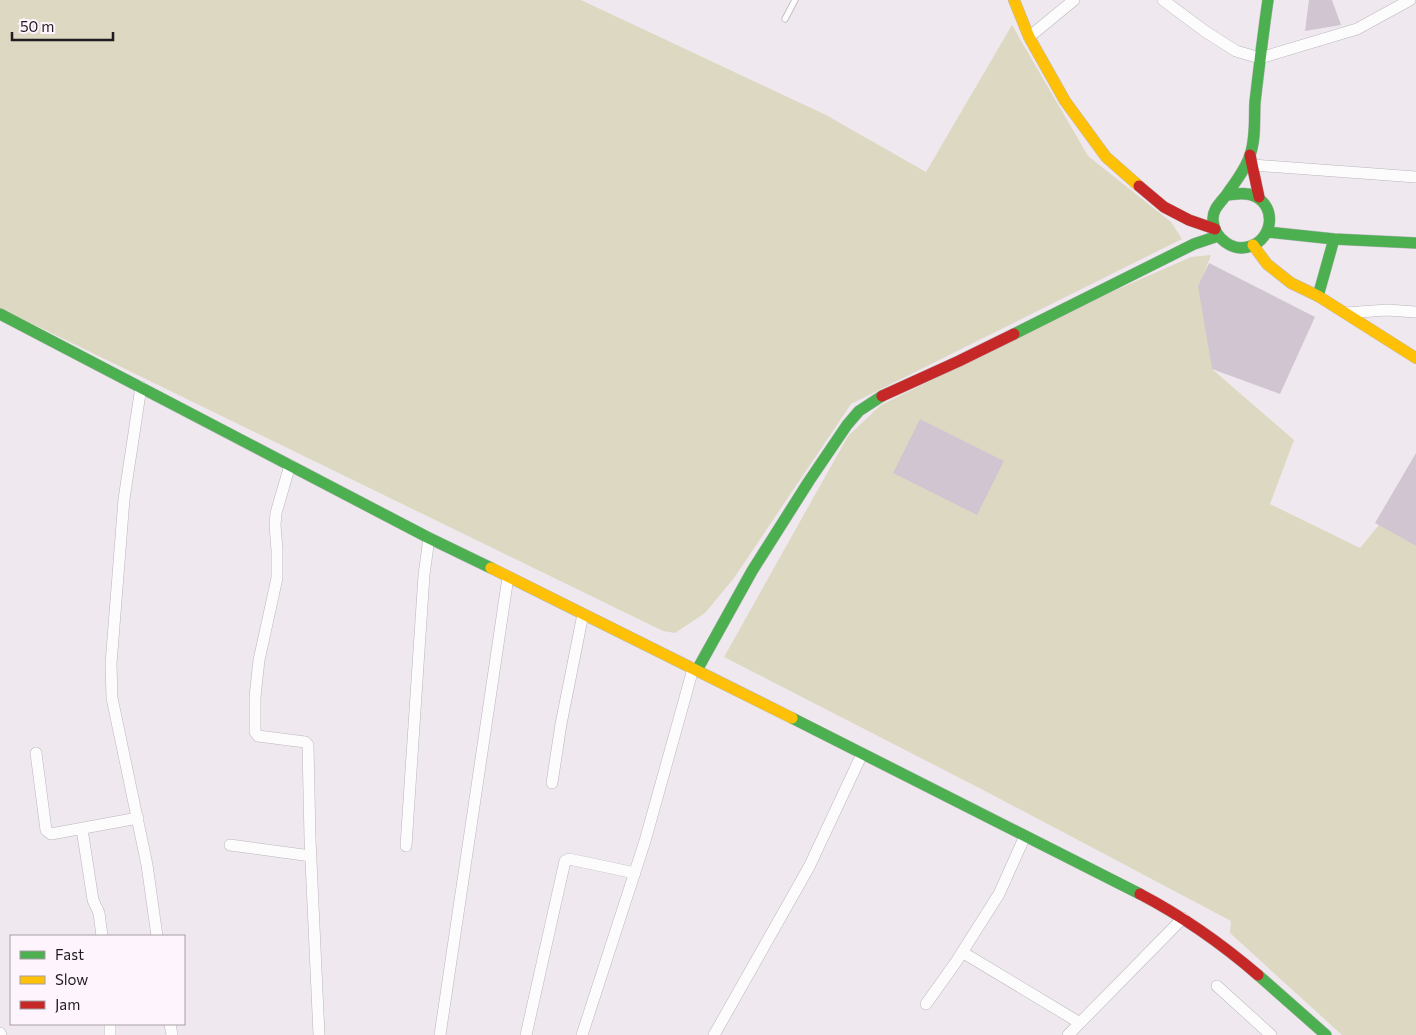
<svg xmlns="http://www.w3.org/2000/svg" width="1416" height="1035" viewBox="0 0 1416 1035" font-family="Commissioner,sans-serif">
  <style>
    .green { fill: #ddd8c1 }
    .building { fill: #d0c5d0 }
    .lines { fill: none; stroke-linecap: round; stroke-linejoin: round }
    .lane-casing { stroke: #bab6ba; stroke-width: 7 }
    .street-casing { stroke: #bab6ba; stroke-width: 12 }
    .fast-casing { stroke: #bab6ba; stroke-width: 12 }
    .slow-casing { stroke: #bab6ba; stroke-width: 12 }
    .jam-casing { stroke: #bab6ba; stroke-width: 12 }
    .lane { stroke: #fdfcfd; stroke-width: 5.5 }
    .street { stroke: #fdfcfd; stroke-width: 11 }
    .fast { stroke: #4caf50; stroke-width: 11 }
    .slow { stroke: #ffc107; stroke-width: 11 }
    .jam { stroke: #c62828; stroke-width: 11 }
  </style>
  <rect width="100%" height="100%" fill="#efe9ef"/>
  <!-- green -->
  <path class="green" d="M0,0h581l245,115 100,57 86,-147 76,131 83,66 11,17 -331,165 -117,174 -29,35 -30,20 -12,-2 -663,-323z
    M1211,255l-12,31 13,83 82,71 -24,64 90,44 19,-23 37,21v489h-74l-112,-102 1,-12 -244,-129 -263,-135 124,-221 33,-31 228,-112 82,-36z"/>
  <!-- building -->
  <path class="building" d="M1309,0h23l9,25 -36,6z
    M1209,263l106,54 -35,77 -68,-25 -14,-83z
    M920,419l84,42 -27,54 -84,-42z
    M1416,453v93l-41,-23z"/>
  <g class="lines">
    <defs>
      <path id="lane" d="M785,19l10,-19"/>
      <path id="street" d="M1163,0l43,32 30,19 24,7 97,-29 53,-29
        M1029,37l45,-37
        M1253,165l163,12
        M1345,313l42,-3 29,2
        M141,387l-17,112 -13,165 1,34 35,167 10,71
        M290,465l-14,48 -1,12 2,25v28l-18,82 -4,37v35l3,4 47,6 3,3 2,94 9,196
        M36,753l10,77 5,4 87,-16
        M552,783l9,-59 22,-110
        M82,829l11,71 6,13 3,23
        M230,845l81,11
        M406,846l18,-271 5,-37
        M962,952l118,71
        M1217,986l54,49
        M926,1004l30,-42 43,-68 26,-58
        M110,1024v11
        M170,1024l2,11
        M0,1033l1,2
        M440,1035l68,-458
        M526,1035l39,-174 4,-2 66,14
        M582,1035l63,-194 48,-172
        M714,1035l95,-168 53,-113
        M1068,1035l115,-117"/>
      <path id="fast" d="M1228,195c9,-1 18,-3 26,1 23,10 19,42 -3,50 -18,7 -37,-8 -38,-26 -1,-12 10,-19 16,-29 8,-11 17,-23 21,-36 6,-17 4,-36 5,-53 4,-34 8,-68 13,-102
        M1267,232l67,7 82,4
        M1318,296l16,-57
        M0,314l429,224 62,30
        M1014,334l180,-90 24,-8
        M697,670l55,-99 57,-90 38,-56 12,-14 23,-15
        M792,718l348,176
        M1258,975l68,60"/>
      <path id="slow" d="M1014,0l15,37 36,64 41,56 33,29
        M1253,245l14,19 24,19 27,13 98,62
        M491,568l301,150"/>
      <path id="jam" d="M1250,155l9,42
        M1139,186l25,21 25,13 26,9
        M882,396l77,-35 55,-27
        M1140,894c42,22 82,50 118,81"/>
    </defs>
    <!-- lane casing -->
    <use href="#lane" class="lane-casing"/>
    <!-- street casing -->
    <use href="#street" class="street-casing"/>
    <!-- fast casing -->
    <use href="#fast" class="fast-casing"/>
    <!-- slow casing -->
    <use href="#slow" class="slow-casing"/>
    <!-- jam casing -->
    <use href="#jam" class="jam-casing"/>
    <!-- lane -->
    <use href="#lane" class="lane"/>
    <!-- street -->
    <use href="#street" class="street"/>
    <!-- fast -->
    <use href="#fast" class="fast"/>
    <!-- slow -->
    <use href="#slow" class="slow"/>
    <!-- jam -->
    <use href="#jam" class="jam"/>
  </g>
  <!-- legend -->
  <rect x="10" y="935" width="175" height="90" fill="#fef4fd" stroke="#a59da4"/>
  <rect x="20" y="951" width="25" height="8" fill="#4caf50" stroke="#a59da4"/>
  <text x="55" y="960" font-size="15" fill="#1f1b1f">Fast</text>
  <rect x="20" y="976" width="25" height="8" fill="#ffc107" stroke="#a59da4"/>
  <text x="55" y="985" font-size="15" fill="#1f1b1f">Slow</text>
  <rect x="20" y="1001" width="25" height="8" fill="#c62828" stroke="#a59da4"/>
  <text x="55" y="1010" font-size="15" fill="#1f1b1f">Jam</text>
  <!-- scale -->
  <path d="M12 32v8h101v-8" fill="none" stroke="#1f1b1f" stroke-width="2.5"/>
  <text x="20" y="32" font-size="15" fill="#1f1b1f" stroke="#fef4fd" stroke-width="4" paint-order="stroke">50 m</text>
</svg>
